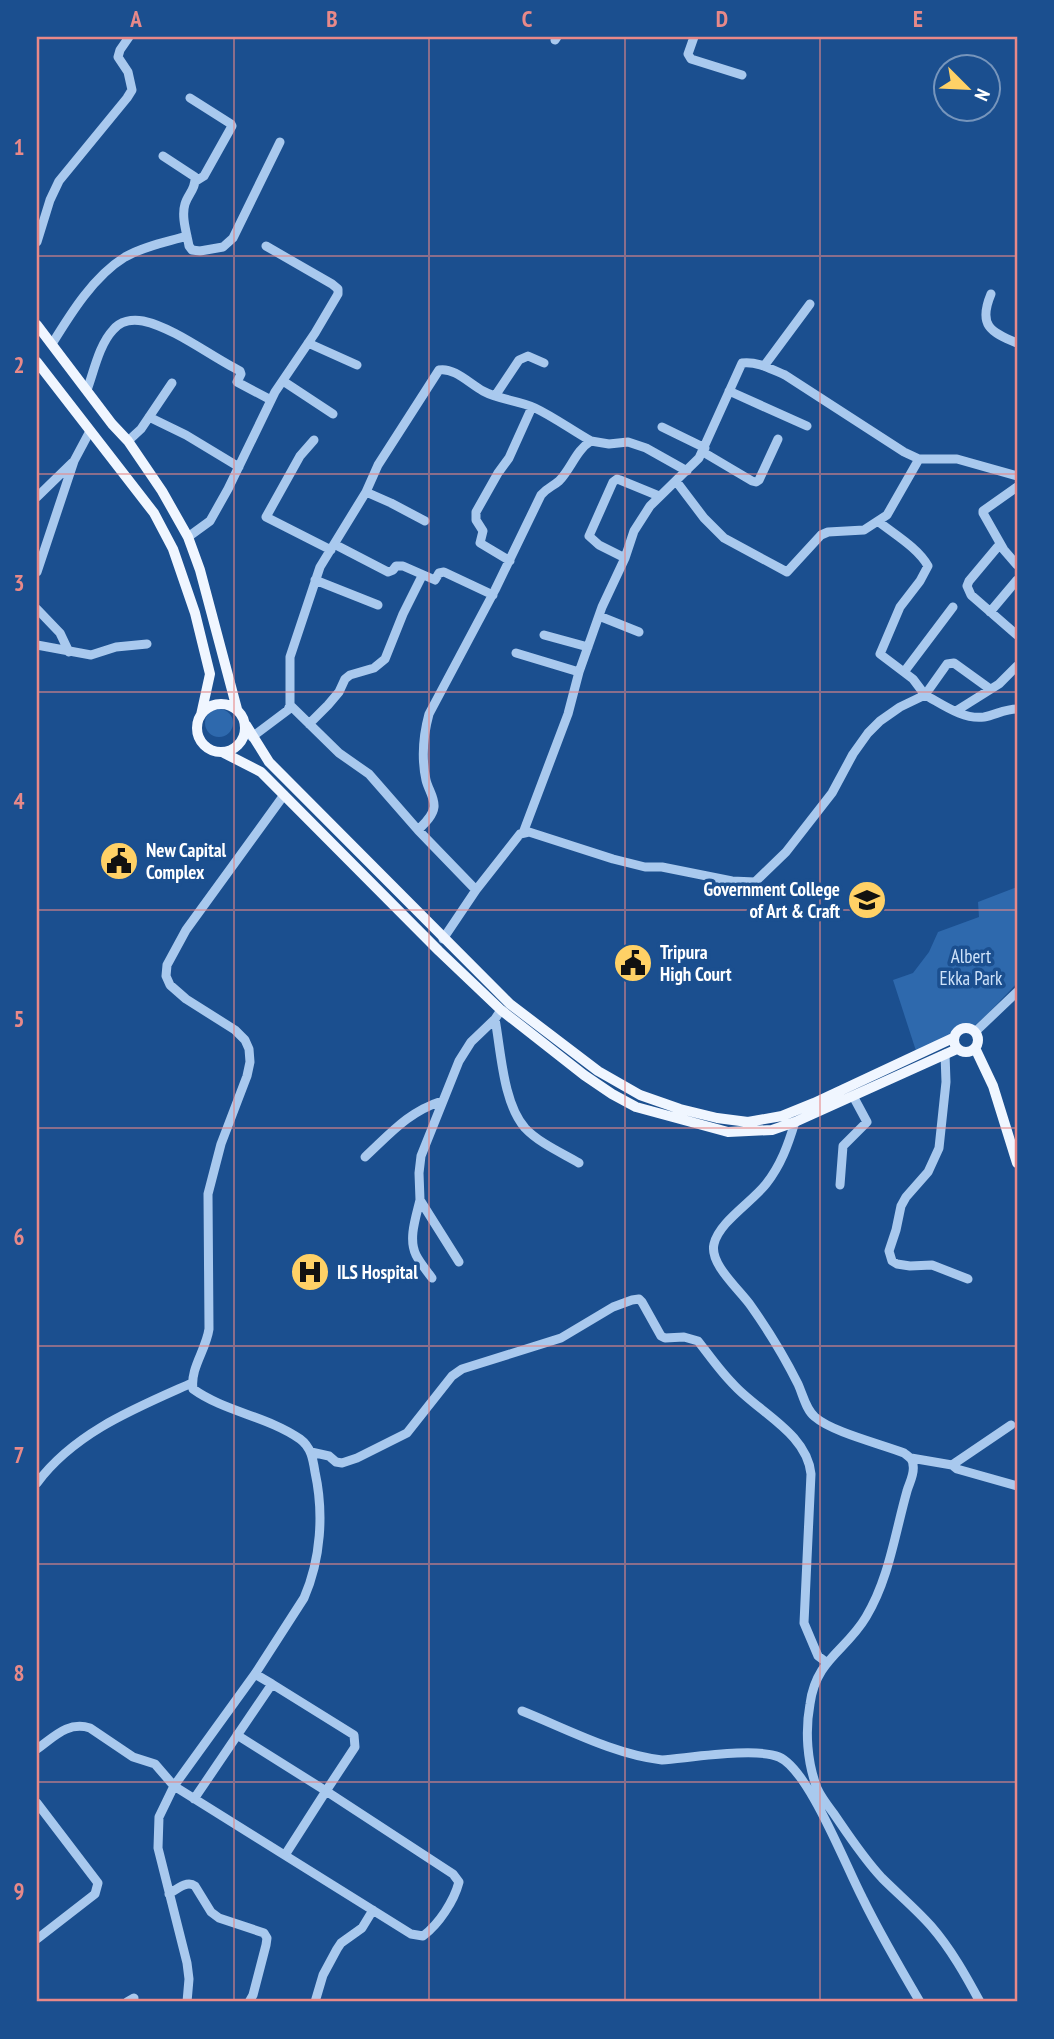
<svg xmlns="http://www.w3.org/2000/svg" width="1054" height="2039" viewBox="0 0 1054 2039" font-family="'PT Sans Narrow',sans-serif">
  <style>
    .green { fill: #2e69ad }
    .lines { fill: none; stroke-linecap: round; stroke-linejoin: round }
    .minor { stroke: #a9c9ee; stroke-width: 9 }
    .major { stroke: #f0f6ff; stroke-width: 10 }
    .grid { fill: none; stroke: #e88989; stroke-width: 2; stroke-opacity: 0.55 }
    .labels { text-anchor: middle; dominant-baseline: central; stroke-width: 7; stroke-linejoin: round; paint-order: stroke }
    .poi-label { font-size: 19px; font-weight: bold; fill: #fff; stroke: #1b4f8f; text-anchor: start }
    .park-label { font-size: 19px; fill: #cfe3fa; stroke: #1b4f8f }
    .neatline { fill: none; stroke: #e88989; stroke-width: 2.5 }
    .grid-label { font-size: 23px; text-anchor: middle; font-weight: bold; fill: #e88989 }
  </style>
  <rect width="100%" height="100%" fill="#1b4f8f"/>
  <!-- green -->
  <path class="green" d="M205 723a14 14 0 1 1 28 0a14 14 0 1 1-28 0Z
    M1017,887v96c-36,38 -48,55 -100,71l-24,-74 20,-7 16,-21 9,-20 41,-15 -1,-15z"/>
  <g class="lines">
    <!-- minor -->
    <path class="minor" d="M694,37l-6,17 3,5 51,16
      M555,40l2,-3
      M190,98l41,26 1,2 -28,50 -8,5
      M163,156l32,21c1,12 -7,17 -10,27 -4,13 2,30 4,42l3,4 8,1 23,-4 10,-9 47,-96
      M37,242l13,-42 9,-19 68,-83 5,-8 -4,-18 -10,-15 2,-7 9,-13
      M991,294c-13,31 -1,38 26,49
      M308,343l49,22
      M52,344c19,-31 42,-68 73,-87 19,-11 42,-15 62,-21
      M764,366l46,-62
      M283,381l50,33
      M87,390c7,-19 12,-45 26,-60 7,-9 19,-11 30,-9 32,7 67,35 97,50l1,3 -4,8 34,18
      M729,391l78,35
      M495,396l24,-36 9,-4 16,7
      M149,417l37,18 53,32
      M662,427l43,21
      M314,440l-14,16 -34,61 65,33
      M128,441l13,-12 31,-46
      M703,452l49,29 4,1 3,-2 19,-41
      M676,481l28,37 20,20 63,34 34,-37 7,-3 36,-2 23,-15 32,-56
      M1017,487l-34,24v2l21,37 13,15
      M366,492l25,11 34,18
      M37,497l37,-36 16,-30
      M879,522c15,12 39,26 49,44l-8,15 -20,26 -20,47 33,25 12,16 22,-31 7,-1 36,26
      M188,537l22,-16 18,-32 47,-97 40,-59 23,-39v-5l-6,-5 -66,-38
      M334,544l54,28 5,-2 3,-4h7l32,14 4,-7 5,-1 49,23
      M1000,544l-31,37 -2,5 4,9 46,40
      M625,558l-26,-13 -10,-9 24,-54 4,-3 3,1 39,16
      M510,561l-30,-18 3,-12 -7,-11v-8l22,-39 11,-15 23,-51
      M37,572l37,-111
      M315,580l63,25
      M37,609l23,24 9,19
      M990,612l27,-32
      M599,616l40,16
      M544,635l44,12
      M37,645l54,10 25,-8 31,-3
      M516,653l63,19
      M904,672l49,-65
      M290,705l49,48 30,21 49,56 58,60
      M956,711l43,-27 18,-18
      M309,724l19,-19 11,-13 6,-13 5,-4 24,-7 11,-9 18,-45 19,-38
      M252,737l36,-27 2,-5v-48l30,-90 46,-75 12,-27 61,-95c15,-3 31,14 44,21 16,9 35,9 52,17 19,9 38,23 56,33
      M418,830c6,-6 15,-14 16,-23 1,-9 -6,-18 -8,-27 -5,-23 -3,-44 3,-66l66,-124 46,-95c7,-8 11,-8 18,-14 12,-12 17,-31 32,-40l18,3 19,-2 18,6 41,23
      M523,833l45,-119 11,-42 23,-65 23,-49 9,-27 16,-25 49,-48 43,-95c15,-2 29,6 43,12l119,77 15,7h38l60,17
      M443,939l33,-49 44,-56 9,-2 84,27 32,8h17l70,14 23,1 31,-30 46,-59 21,-39 15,-21 12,-12 20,-14 25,-12c17,9 38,25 59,22 11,-2 21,-8 33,-8
      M495,1019c6,32 8,84 30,109 14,15 37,25 54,35
      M975,1032l42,-40
      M945,1054l1,28 -7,66 -11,24 -22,25 -5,9 -5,24 -7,21 3,10 5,3 13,2 22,-1 36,14
      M795,1122c-7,23 -14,43 -29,62 -14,18 -47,38 -52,60 -5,20 26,46 37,62 17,24 34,52 47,78 5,11 8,26 17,33 17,15 66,27 89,36 5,4 9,6 9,12 2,9 -4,18 -6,26 -12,42 -18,88 -41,126 -20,34 -50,42 -56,87 -5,27 -3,58 7,84 4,9 11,18 17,26 15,22 30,45 48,64 16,16 34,31 49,48 20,23 35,50 49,76
      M365,1157c26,-24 43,-45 77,-56
      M840,1185l3,-39 24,-24 -14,-26
      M420,1200c-4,17 -12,39 -4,55 4,8 11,16 16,23
      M459,1262l-39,-62 -1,-27 2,-17 38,-95 12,-19 24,-23 6,-9
      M311,1452l18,4 7,6 6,1 15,-5 50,-25 45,-57 10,-7 99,-31 52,-31 19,-7 7,-1 3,3 19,34 4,2 19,-1 14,4c11,14 22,30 35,43 25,28 74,49 78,90l-7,149 14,33 8,6
      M911,1458l41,7 59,-40
      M952,1465l5,4 60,17
      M37,1483c38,-51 99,-75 155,-100
      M272,1684l82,51 1,12 -29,44 127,83 6,8c-5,19 -20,42 -36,54l-12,-2 -237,-148 81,-112 49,-76c17,-39 20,-85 11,-126 -2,-13 -4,-25 -15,-33 -33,-23 -75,-27 -107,-50 -3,-21 13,-39 16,-60l-1,-135 13,-50 26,-68 3,-14 -1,-13 -4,-9 -10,-10 -49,-31 -16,-14 -4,-9 1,-11 19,-35 98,-135
      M522,1711c45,18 91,43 140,49 27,-2 94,-13 117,-3 30,13 67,110 84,142 17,35 37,69 57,103
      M237,1735l89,56 -41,64
      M37,1749c17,-12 31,-28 53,-21l43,29 22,7 19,22 -15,31 -1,31 29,115 2,16 -2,23
      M194,1799l78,-115 -17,-10
      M37,1803l61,80 -3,11 -58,45
      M169,1894c8,-5 18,-14 26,-8l16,26 8,6 45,15 3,5 -1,7 -13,50 -4,7
      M127,2002l7,-4
      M315,2002l8,-27 14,-26 4,-6 21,-15 11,-18"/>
    <!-- major -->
    <path class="major" d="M37,325l75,99 16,17 34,50 26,46 12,33 37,139
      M37,362l117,151 19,36 22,64 15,61 -9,41
      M197 728a24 24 0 1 1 48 0a24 24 0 1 1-48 0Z
      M246,725l23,37 241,242 88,67 42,24 40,14 37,9 31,4 34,-6 32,-13 139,-65
      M224,753l37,19 178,179 62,59 83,65 28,19 24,13 92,25 44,-2 23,-8 162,-73
      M954 1040a12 12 0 1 1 24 0a12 12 0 1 1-24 0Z
      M975,1048l18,38 24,77"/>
  </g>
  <!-- grid -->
  <path class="grid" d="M234,37v1965M429,37v1965M625,37v1965M820,37v1965M37,256h980M37,474h980M37,692h980M37,910h980M37,1128h980M37,1346h980M37,1564h980M37,1782h980"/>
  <!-- icons -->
  <defs>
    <symbol id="civic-disc" viewBox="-11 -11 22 22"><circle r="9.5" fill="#ffd166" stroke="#1b4f8f"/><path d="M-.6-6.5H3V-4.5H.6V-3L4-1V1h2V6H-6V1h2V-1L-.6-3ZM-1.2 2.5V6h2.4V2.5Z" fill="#111"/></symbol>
    <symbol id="university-disc" viewBox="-11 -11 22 22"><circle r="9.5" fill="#ffd166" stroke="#1b4f8f"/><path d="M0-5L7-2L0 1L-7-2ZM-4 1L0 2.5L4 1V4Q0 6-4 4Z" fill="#111"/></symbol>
    <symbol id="hospital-disc" viewBox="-11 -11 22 22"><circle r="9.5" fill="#ffd166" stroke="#1b4f8f"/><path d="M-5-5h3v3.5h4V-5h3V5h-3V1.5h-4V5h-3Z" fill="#111"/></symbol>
  </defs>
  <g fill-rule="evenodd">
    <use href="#civic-disc" x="97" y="839" width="44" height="44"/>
    <use href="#university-disc" x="845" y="878" width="44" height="44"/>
    <use href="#civic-disc" x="611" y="941" width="44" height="44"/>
    <use href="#hospital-disc" x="288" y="1250" width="44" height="44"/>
  </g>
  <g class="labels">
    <!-- poi labels -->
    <g class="poi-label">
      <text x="146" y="850">New Capital<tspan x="146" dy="22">Complex</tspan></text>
      <text x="840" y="889" text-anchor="end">Government College<tspan x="840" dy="22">of Art &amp; Craft</tspan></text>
      <text x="660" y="952">Tripura<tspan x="660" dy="22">High Court</tspan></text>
      <text x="337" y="1272">ILS Hospital</text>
    </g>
    <!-- park labels -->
    <g class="park-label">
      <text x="971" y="956">Albert<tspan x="971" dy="22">Ekka Park</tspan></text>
    </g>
  </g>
  <!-- border -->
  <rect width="1054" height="2039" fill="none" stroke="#1b4f8f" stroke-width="77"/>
  <!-- north arrow -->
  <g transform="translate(967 88) rotate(114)"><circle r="33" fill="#1b4f8f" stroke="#7695bc" stroke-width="2"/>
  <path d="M0-5L12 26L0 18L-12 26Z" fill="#ffd166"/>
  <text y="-10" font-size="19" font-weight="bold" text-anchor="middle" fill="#ffffff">N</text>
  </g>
  <rect x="38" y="38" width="978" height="1962" class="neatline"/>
  <g class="grid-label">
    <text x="136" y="27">A</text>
    <text x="332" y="27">B</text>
    <text x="527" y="27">C</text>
    <text x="722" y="27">D</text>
    <text x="918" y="27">E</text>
    <text x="19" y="155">1</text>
    <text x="19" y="373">2</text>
    <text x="19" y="591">3</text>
    <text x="19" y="809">4</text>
    <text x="19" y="1027">5</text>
    <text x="19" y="1245">6</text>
    <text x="19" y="1463">7</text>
    <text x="19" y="1681">8</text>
    <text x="19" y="1899">9</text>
  </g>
</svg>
